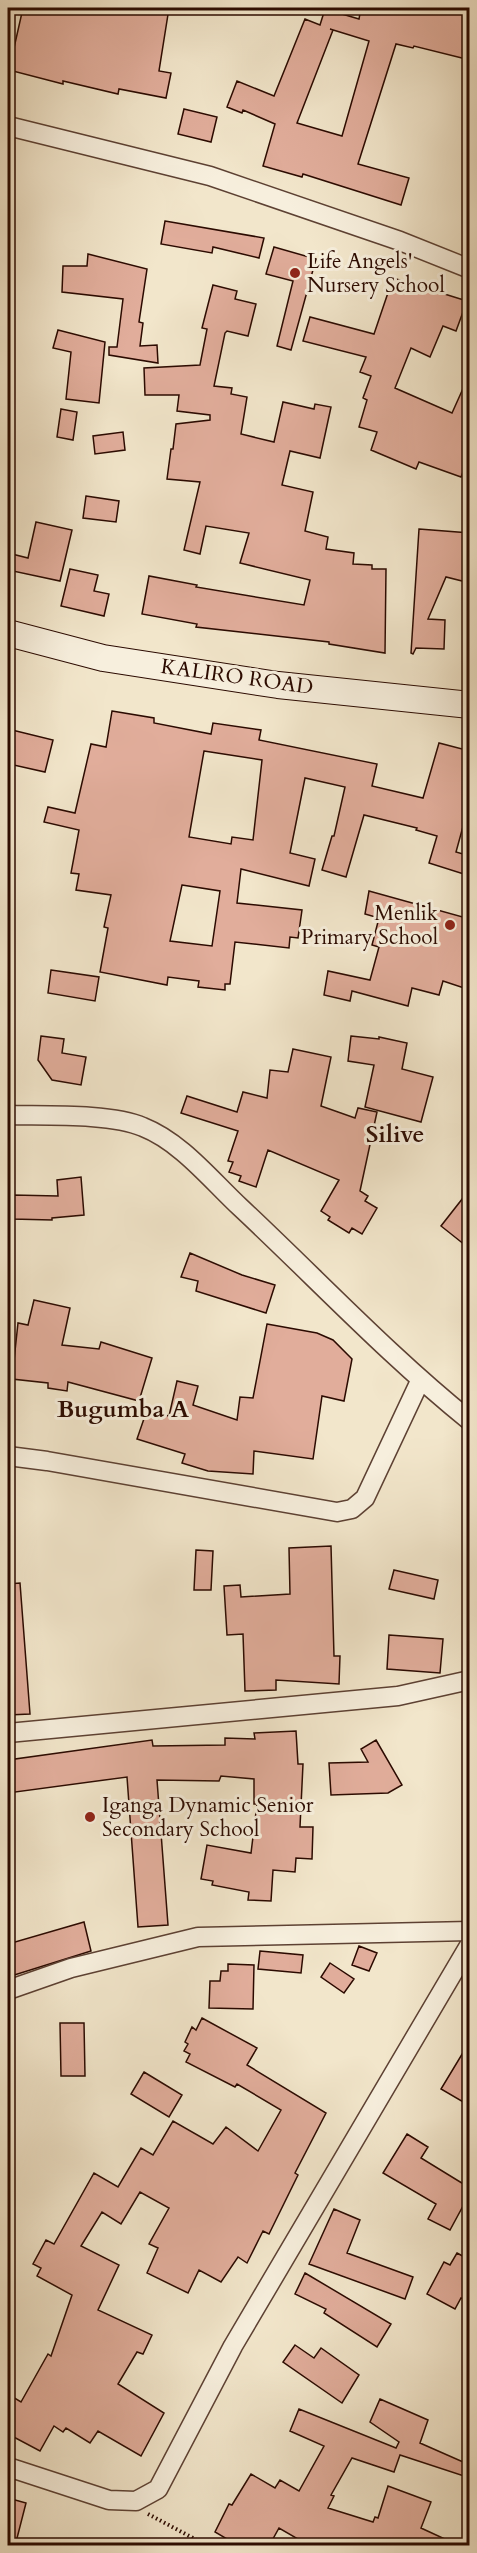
<svg xmlns="http://www.w3.org/2000/svg" width="477" height="2553" viewBox="0 0 477 2553" font-family="Cardo,serif">
  <style>
    .building { fill: #e1ad9b; stroke: #2b0a00; stroke-width: 1.5; fill-rule: evenodd }
    .lines { fill: none; stroke-linecap: round; stroke-linejoin: round }
    .street-casing { stroke: #5d4133; stroke-width: 21 }
    .secondary-casing { stroke: #2b0a00; stroke-width: 28 }
    .path { stroke: #2b0a00; stroke-width: 4; stroke-dasharray: 1.5 3; stroke-linecap: butt }
    .street { stroke: #f7efdd; stroke-width: 18 }
    .secondary { stroke: #f7efdd; stroke-width: 26 }
    .poi-dot { fill: #8f2418; stroke: #f7efdd; stroke-width: 2 }
    .labels { text-anchor: middle; dominant-baseline: central; stroke-width: 6; stroke-linejoin: round; paint-order: stroke }
    .poi-label { font-size: 21px; fill: #2b0a00; stroke: #f7efdd; text-anchor: start }
    .street-label { font-size: 21px; fill: #2b0a00; stroke: #f7efdd }
    .quarter-label { font-size: 24px; font-weight: bold; fill: #2b0a00; stroke: #f7efdd }
  </style>
  <rect width="100%" height="100%" fill="#f2e6cb"/>
  <filter id="stains"><feTurbulence type="fractalNoise" baseFrequency=".00333" numOctaves="4"/><feColorMatrix values="0 0 0 0 .2 0 0 0 0 .09 0 0 0 0 .02 0 0 0 .5 -.17"/></filter>
  <radialGradient id="worn" r=".72"><stop offset=".6" stop-color="#630" stop-opacity="0"/><stop offset="1" stop-color="#630" stop-opacity=".3"/></radialGradient>
  <!-- building -->
  <path class="building" d="M23,8h146l-10,63 12,2 -5,25 -47,-9 -1,5 -55,-13v3l-54,-14z
    M361,8h84l25,6v46l-56,-14 -1,2 -17,-4 -38,120 51,14 -8,27 -98,-31 -1,3 -39,-11 12,-42 -32,-14 -1,3 -15,-6 10,-26 37,15 31,-77 15,6 5,-16 34,10zM330,29l39,12 -27,95 -45,-13 36,-93z
    M184,109l33,8 -6,25 -33,-8z
    M165,221l99,17 -5,20 -46,-11 -1,6 -51,-9z
    M274,247l42,12 -25,91 -14,-4 16,-65 -27,-7z
    M88,254l59,15 -8,53 4,1 -3,23 17,-1 1,18 -49,-8v-8h8l6,-48 -61,-7 1,-26h24z
    M393,278l74,23 -11,30 -13,-5 -13,31 -19,-9 -16,40 57,25 18,-40v81l-9,23 -42,-15 -3,7 -45,-19 6,-18 -18,-5 8,-27 -4,-2 8,-22 -11,-4 6,-15 -63,-16 7,-24 64,17z
    M213,285l24,6 -2,8 21,5 -8,32 -21,-5 -2,2 -11,53 18,2 -1,6 16,3 -6,37 33,8 9,-40 31,7 1,-5 16,3 -11,51 -30,-7 -8,34 31,7 -8,39 23,6 -2,12 28,4 -1,11 19,1v4h14l-1,84 -56,-9v-2l-133,-15 1,-3 -55,-10 7,-38 48,9 -1,2 108,18 6,-25 -70,-17 9,-30 -43,-7 -6,28 -16,-4 16,-68 -33,-3 4,-30h2l3,-25 34,-4v-5l-33,-4 2,-16h-34l-1,-27 56,-3 7,-36 -5,-1z
    M58,330l47,12 -6,61 -33,-4 5,-47 -18,-4z
    M61,409l16,3 -4,28 -16,-3z
    M123,432l2,18 -30,4 -2,-18z
    M86,496l33,5 -3,21 -33,-4z
    M36,522l36,8 -12,51 -52,-11v-17l20,5z
    M419,529l51,4v50l-24,-6 -18,42 17,1 -1,29 -28,-1 -3,6 -2,-1z
    M70,569l28,6 -4,16 15,3 -5,22 -43,-10z
    M112,711l42,7v5l57,11 2,-11 48,7 -2,10 118,24 -5,22 51,12 16,-55 31,8v50l-14,51 14,4v20l-41,-13 8,-27 -21,-6 1,-2 -53,-13 -18,62 -24,-7 10,-34h2l11,-49 -40,-9 -15,75 25,6 -6,27 -68,-17 -4,34 65,7 -4,28 -8,-1 -1,11 -54,-6 -5,42h-5v6l-27,-3 1,-6 -31,-4 -1,8 -67,-13 8,-44 -4,-1 7,-32 -35,-5 3,-16 -8,-1 8,-43 -35,-8 4,-15 27,6 16,-69 15,3zM204,751l58,9 -9,80 -21,-3 -1,7 -42,-7zM182,885l38,6 -8,55 -42,-5z
    M8,729l45,11 -8,32 -36,-8 2,-11 -3,-1z
    M369,891l101,28v71l-27,-9 -4,14 -27,-7 -4,18 -56,-15 -2,10 -26,-6 4,-24 42,9 9,-33 -7,-2 7,-27 -14,-4z
    M51,970l48,7 -4,24 -47,-8z
    M41,1036l23,3 -2,14 24,4 -5,28 -29,-5 -14,-20z
    M351,1036l28,3v-2l28,6 -5,26 31,8 -12,45 -56,-15 9,-42 -26,-4z
    M293,1049l38,8 -10,49 34,12 3,-10 19,4 -17,79 8,5 -3,5 12,7 -15,26 -10,-6 -3,5 -21,-13 2,-3 -9,-6 18,-31 -71,-30 -12,37 -17,-6 2,-5 -12,-4 4,-10 -5,-1 10,-30 -57,-18 6,-17 50,16 6,-20 24,6 3,-28 18,2z
    M81,1177l3,38 -32,3v2l-40,-1 1,-24 45,1 -1,-16z
    M470,1189v60l-29,-23z
    M190,1253l52,22 33,10 -9,28 -70,-22 2,-10 -17,-4z
    M34,1300l36,8 -8,37 37,4 2,-7 51,16 -13,43 -71,-19 -1,9 -19,-3v-5l-36,-4 6,-56 10,2z
    M267,1324l50,9 16,7 19,19 -8,42 -22,-5 -9,63 -59,-8 -1,23 -45,-3 -26,-8 3,-9 -48,-15 10,-29 22,6 8,-35 21,5 -5,19 44,15 3,-23 13,1z
    M331,1546l3,110h6l-1,28 -63,-4v10l-31,1 -2,-57 -16,1 -3,-49 16,-1 1,12 49,-3 -1,-46z
    M196,1550l17,1 -2,39h-17z
    M394,1570l44,10 -4,19 -45,-10z
    M20,1583l10,131 -22,1v-131z
    M389,1635l54,4 -3,34 -53,-4z
    M296,1731l2,33h5l-3,63h13l-1,32 -16,-1 -1,14 -22,-2 -2,31 -23,-1 1,-8 -37,-7 1,-4 -12,-2 6,-34 44,8 6,-49h-3v-25l-33,-3 -2,5 -62,-1 11,145 -30,2 -11,-150 -119,16v-33l144,-20 1,6 72,-1v-7l30,1 -1,-6z
    M376,1740l26,45 -14,8 -57,2 -2,-32 39,-1 -7,-13z
    M84,1922l7,29 -83,26v-33z
    M359,1946l18,7 -8,18 -17,-6z
    M260,1951l43,4 -2,18 -43,-4z
    M330,1963l24,16 -10,14 -23,-16z
    M228,1964l26,1 -1,44 -44,-1 1,-27h10l1,-10h7z
    M202,2018l55,30 -10,17 79,48 -31,60 3,2 -29,59 -6,-3 -16,32 -9,-6 -17,25 -22,-12 -11,23 -41,-20 11,-25 -9,-4 20,-36 -29,-16 -19,32 -19,-12 -21,34 38,19 -21,45 54,25 -9,19 -6,-2 -19,32 46,29 -23,43 -43,-25 -8,12 -24,-15 -3,4 -9,-6 -14,25 -32,-17v-40l13,8 27,-48 3,2 21,-61 -35,-19 4,-8 -8,-4 13,-24 8,4 40,-71 24,14 23,-39 12,7 20,-34 40,23 13,-17 32,24 23,-41 -44,-26 -2,3 -49,-25 4,-8 -6,-3 4,-7 -3,-2 7,-15 4,3z
    M60,2023h24l1,53h-24z
    M470,2041v65l-29,-17z
    M144,2072l38,23 -13,22 -38,-23z
    M407,2134l21,13 -7,11 49,30v5l-20,37 -22,-11 8,-15 -53,-31z
    M334,2209l26,11 -13,33 66,24 -8,22 -96,-35z
    M457,2253l13,7v42l-9,-4 -6,11 -28,-15 17,-32 6,3z
    M305,2273l86,51 -14,23 -53,-34 2,-4 -31,-15z
    M295,2345l19,13 7,-10 38,27 -17,28 -59,-41z
    M380,2399l48,21 -8,23 50,22v13l-70,-23 -6,17 -42,-14 -21,37 3,1 -6,12 45,14 2,-5 3,1 10,-32 43,16 -10,26 39,18h-150l-31,-18 -10,18h-30l-24,-14 14,-28 3,1 19,-31 24,14 5,-8 19,11 25,-45 -34,-15 9,-22 97,39 3,-6 -29,-20z
    M8,2498l18,5 -11,43h-7z"/>
  <g class="lines">
    <defs>
      <path id="street" d="M8,126l202,50 190,65 70,28
        M8,1115c35,1 103,-2 135,12 38,15 68,53 97,80 77,72 148,148 230,214
        M8,1456l39,5 290,51 15,-3 13,-11 55,-117
        M8,1733l390,-37 72,-16
        M8,1990l63,-22 127,-31 272,-6
        M8,2467l101,33 27,1 22,-12 75,-143 237,-402"/>
      <path id="secondary" d="M8,633l95,25 175,27 192,20"/>
    </defs>
    <!-- street casing -->
    <use href="#street" class="street-casing"/>
    <!-- secondary casing -->
    <use href="#secondary" class="secondary-casing"/>
    <!-- path -->
    <path class="path" d="M148,2514l60,32"/>
    <!-- street -->
    <use href="#street" class="street"/>
    <!-- secondary -->
    <use href="#secondary" class="secondary"/>
  </g>
  <!-- markers -->
  <g class="poi-dot">
    <circle cx="295" cy="273" r="6"/>
    <circle cx="450" cy="925" r="6"/>
    <circle cx="90" cy="1817" r="6"/>
  </g>
  <g class="labels">
    <!-- poi labels -->
    <g class="poi-label">
      <text x="307" y="261">Life Angels'<tspan x="307" dy="24">Nursery School</tspan></text>
      <text x="438" y="913" text-anchor="end">Menlik<tspan x="438" dy="24">Primary School</tspan></text>
      <text x="102" y="1805">Iganga Dynamic Senior<tspan x="102" dy="24">Secondary School</tspan></text>
    </g>
    <!-- street labels -->
    <g class="street-label">
      <text transform="translate(237 677) rotate(8)">KALIRO ROAD</text>
    </g>
    <!-- quarter labels -->
    <g class="quarter-label">
      <text x="395" y="1134">Silive</text>
      <text x="123" y="1409">Bugumba A</text>
    </g>
  </g>
  <!-- margin -->
  <rect width="477" height="2553" fill="none" stroke="#f2e6cb" stroke-width="30"/>
  <rect x="9" y="9" width="459" height="2535" fill="none" stroke="#2b0a00" stroke-width="3"/>
  <rect x="15" y="15" width="447" height="2523" fill="none" stroke="#2b0a00" stroke-width="1.5"/>
  <rect width="100%" height="100%" filter="url(#stains)"/>
  <rect width="100%" height="100%" fill="url(#worn)"/>
</svg>
